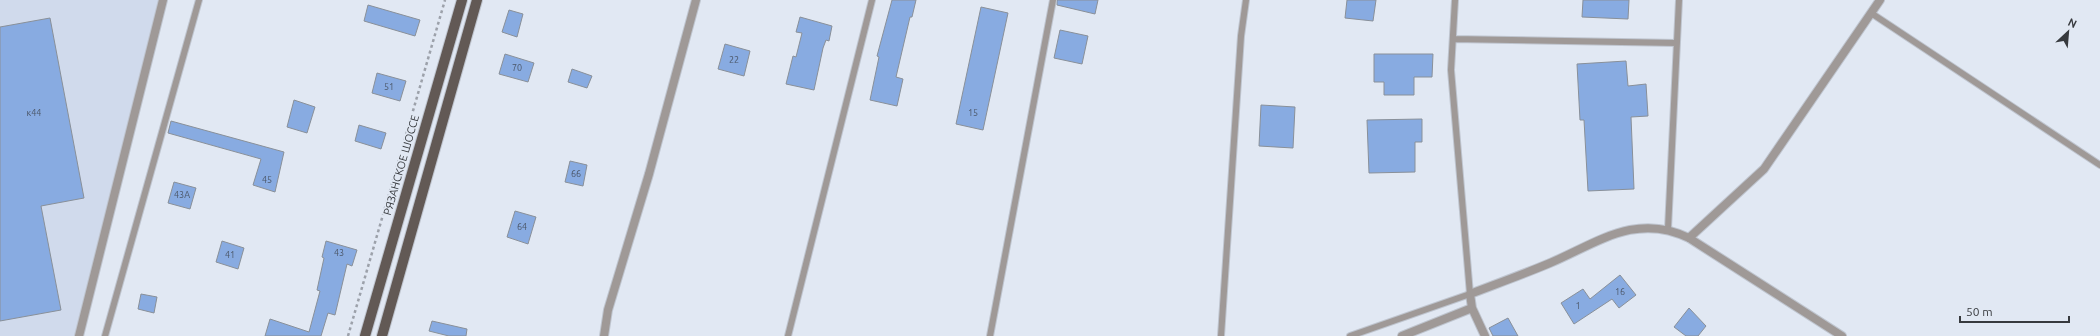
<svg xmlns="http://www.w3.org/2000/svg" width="2100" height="336" viewBox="0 0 2100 336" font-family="Ubuntu,sans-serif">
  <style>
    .built { fill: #d0daec }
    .building { fill: #88abe1; stroke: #899099 }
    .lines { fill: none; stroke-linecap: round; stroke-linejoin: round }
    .lane-casing { stroke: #bfc5cf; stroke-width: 8 }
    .street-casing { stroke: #bfc5cf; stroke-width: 10 }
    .primary-casing { stroke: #bfc5cf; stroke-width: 12 }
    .path { stroke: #9ca1aa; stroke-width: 2.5; stroke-dasharray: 3 3; stroke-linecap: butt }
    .lane { stroke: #9f9997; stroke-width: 6 }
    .street { stroke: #9f9997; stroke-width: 8 }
    .primary { stroke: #625955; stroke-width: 10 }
    .labels { text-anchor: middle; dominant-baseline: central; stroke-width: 3.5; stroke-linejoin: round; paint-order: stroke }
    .number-label { font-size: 9px; fill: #4b5667 }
    .street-label { font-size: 11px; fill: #373a3e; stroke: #e1e8f3 }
  </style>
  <rect width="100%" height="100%" fill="#e1e8f3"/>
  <!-- built -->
  <path class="built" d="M0,0h162l-86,336h-76z"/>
  <!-- building -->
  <path class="building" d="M892,0h24l-4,17h-2l-14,60 7,2 -6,27 -27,-6 9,-43 -2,-1z
    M1057,0h41l-3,14 -38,-9z
    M1347,0h29l-3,21 -28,-3z
    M1583,0h46l-1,19 -46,-2z
    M368,5l52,15 -5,16 -51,-15z
    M981,7l27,6 -25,117 -27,-6z
    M509,10l14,4 -6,23 -15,-5z
    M800,17l32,9 -3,15 -3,-1 -3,8 -9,42 -28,-6 7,-28 3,1 6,-24 -6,-1z
    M50,18l34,180 -43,8 20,104 -61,11v-294z
    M1060,30l28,6 -6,28 -28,-6z
    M725,44l25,7 -6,25 -26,-7z
    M505,54l29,9 -6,19 -29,-8z
    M1374,54h59l-1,23h-18v18h-30v-13h-10z
    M1626,61l2,25 18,-2 2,32 -17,1 3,72 -46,2 -4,-71h-4l-3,-56z
    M572,69l20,7 -5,12 -19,-6z
    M377,73l29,8 -6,20 -28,-8z
    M294,100l21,7 -8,26 -20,-6z
    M1261,105l34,2 -2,41 -34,-2z
    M1422,119v23h-7v30l-46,1 -2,-53z
    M171,121l113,31 -9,40 -22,-7 8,-26 -93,-26z
    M359,125l27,8 -5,16 -26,-8z
    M570,161l17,4 -4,21 -18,-4z
    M174,182l22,6 -6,21 -22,-6z
    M515,211l21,6 -8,27 -21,-7z
    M222,241l22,7 -6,21 -22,-7z
    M326,241l31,9 -5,16 -5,-2 -12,51 -7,-2 -7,23h-56l5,-17 39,13 11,-41 -3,-1 7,-32 -2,-1z
    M1620,275l16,20 -17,13 -7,-9 -38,25 -13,-21 22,-14 7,10z
    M141,294l16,3 -3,16 -16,-4z
    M1689,308l17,18 -8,10h-12l-12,-9z
    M1508,318l10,18h-25l-4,-8z
    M432,321l35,8 -1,7h-17l-20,-5z"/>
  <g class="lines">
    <defs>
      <path id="lane" d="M1871,13l229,152
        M1453,39l224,4
        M1668,229l11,-229
        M105,336l94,-336
        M788,336l84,-336
        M990,336l63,-336
        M1221,336l20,-300 5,-36
        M1350,336l120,-42 -19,-224 4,-70"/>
      <path id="street" d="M1689,238l75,-69 116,-169
        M79,336l84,-336
        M604,336l4,-26 41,-136 47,-174
        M1402,336l70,-28
        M1485,336l-13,-28 -2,-14c26,-10 54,-20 80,-31 47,-20 86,-51 139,-25l153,98"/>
      <path id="primary" d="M365,336l97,-336
        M382,336l95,-336"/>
    </defs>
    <!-- lane casing -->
    <use href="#lane" class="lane-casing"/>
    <!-- street casing -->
    <use href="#street" class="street-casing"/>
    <!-- primary casing -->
    <use href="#primary" class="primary-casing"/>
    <!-- path -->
    <path class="path" d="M348,336l97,-336"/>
    <!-- lane -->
    <use href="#lane" class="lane"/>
    <!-- street -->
    <use href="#street" class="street"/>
    <!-- primary -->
    <use href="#primary" class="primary"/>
  </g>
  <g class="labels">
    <!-- number labels -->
    <g class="number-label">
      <text x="734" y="60">22</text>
      <text x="517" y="68">70</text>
      <text x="389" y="87">51</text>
      <text x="34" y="113">к44</text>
      <text x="973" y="113">15</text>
      <text x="576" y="174">66</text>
      <text x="267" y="180">45</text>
      <text x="182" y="195">43А</text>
      <text x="522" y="227">64</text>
      <text x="339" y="253">43</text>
      <text x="230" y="255">41</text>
      <text x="1620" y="292">16</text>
      <text x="1578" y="306">1</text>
    </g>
    <!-- street labels -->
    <g class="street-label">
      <text transform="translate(401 165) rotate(-74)">РЯЗАНСКОЕ ШОССЕ</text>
    </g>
  </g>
  <!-- north arrow -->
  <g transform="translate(2068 32) rotate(26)" stroke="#e1e8f3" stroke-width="3" paint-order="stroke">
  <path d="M0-3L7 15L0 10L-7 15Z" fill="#373a3e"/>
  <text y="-6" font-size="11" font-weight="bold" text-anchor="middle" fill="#373a3e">N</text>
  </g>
  <!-- scale -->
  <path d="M1960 316v6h109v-6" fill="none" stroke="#373a3e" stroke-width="2"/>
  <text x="1966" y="316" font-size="12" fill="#373a3e" stroke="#e1e8f3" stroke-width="3" paint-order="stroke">50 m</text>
</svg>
